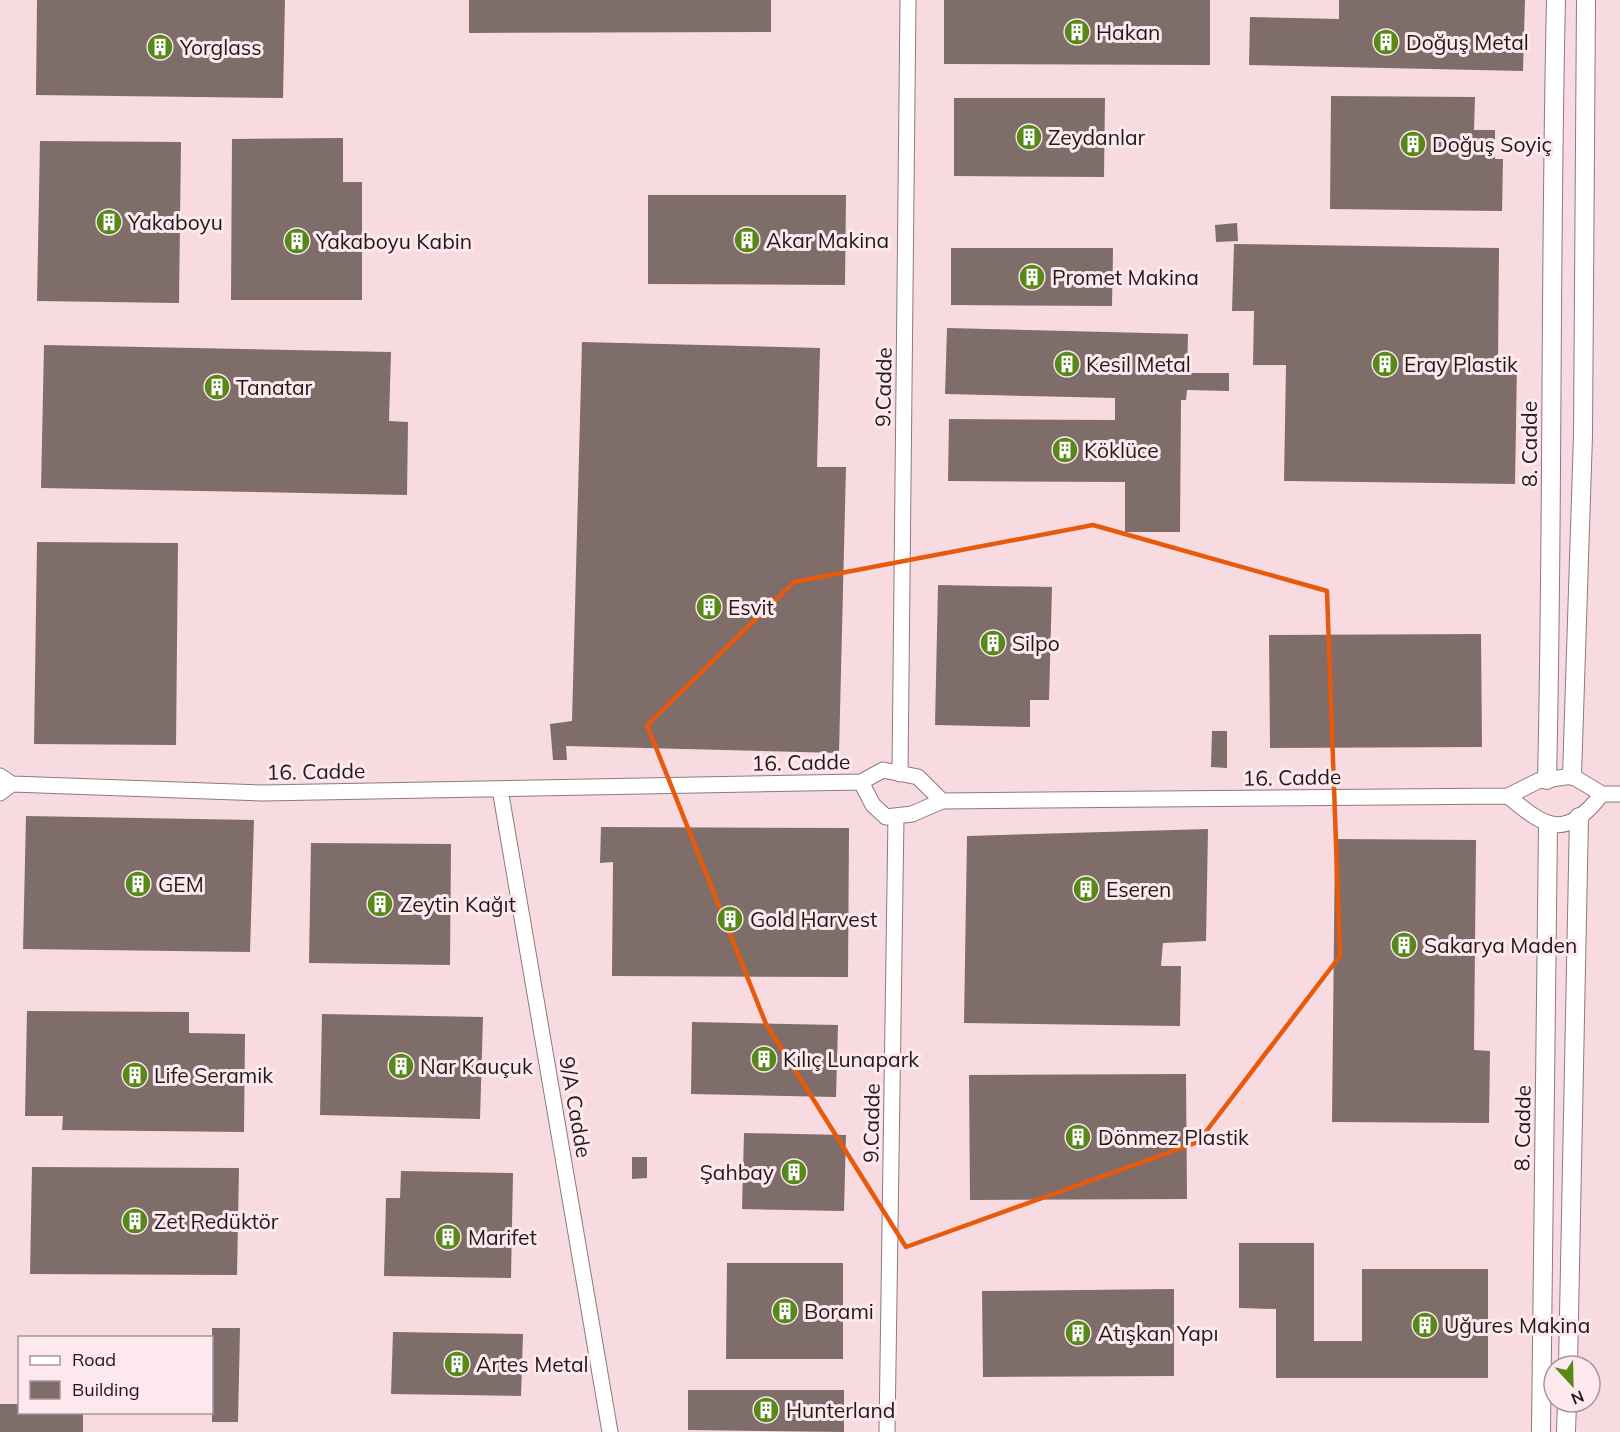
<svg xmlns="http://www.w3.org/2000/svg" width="1620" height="1432" viewBox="0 0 1620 1432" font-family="Mulish,sans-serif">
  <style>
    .built { fill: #f8dbe1; fill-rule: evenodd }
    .building { fill: #7f6d6a }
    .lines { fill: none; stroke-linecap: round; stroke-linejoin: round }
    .minor-casing { stroke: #8d7a7f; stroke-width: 17 }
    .tertiary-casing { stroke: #8d7a7f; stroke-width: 20 }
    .minor { stroke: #fff; stroke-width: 15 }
    .tertiary { stroke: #fff; stroke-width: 18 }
    .marked { fill: none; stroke: #e8590c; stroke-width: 4.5; stroke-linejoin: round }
    .labels { text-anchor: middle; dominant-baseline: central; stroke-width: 6; stroke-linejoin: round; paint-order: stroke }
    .poi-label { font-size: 21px; fill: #20191a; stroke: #fde9ed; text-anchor: start }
    .street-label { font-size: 21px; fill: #20191a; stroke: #fde9ed }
  </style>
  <rect width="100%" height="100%" fill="#fde9ed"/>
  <!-- built -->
  <path class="built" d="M0,0h1620v1432h-1620zM20,1338h192v74h-192zM1554,1366h36v36h-36z"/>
  <!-- building -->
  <path class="building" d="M37,0h248l-2,98 -247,-3z
    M469,0h302v32l-302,1z
    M944,0h266v65l-266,-1z
    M1339,0h186l-2,71 -274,-6 1,-48 89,2z
    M1331,96l144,1 -1,33h21v29h8l-1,52 -172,-2z
    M954,98h151l-1,79 -150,-1z
    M343,138v44h19v118h-131l1,-161z
    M40,141l141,1 -2,161 -142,-2z
    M648,195h198l-1,90 -197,-1z
    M1237,223l1,18 -22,1 -1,-17z
    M1234,244l265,4 -1,116h19l-2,120 -231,-3 2,-116h-33l1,-54h-22z
    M951,248h162l-1,58 -161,-1z
    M947,328l241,6 -1,39h42v18l-42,-1 -1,10h-5l-1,132h-55v-50l-177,-1 1,-62 166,1v-22l-170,-4z
    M582,342l238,6 -3,119h29l-7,286 -273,-7 1,14h-14l-3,-36 22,-3z
    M44,345l347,7 -2,69 19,1 -1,73 -366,-7z
    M37,542l141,1 -2,202 -142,-1z
    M938,585l114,2 -3,113h-19v27l-95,-2z
    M1481,634l1,113 -212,1 -1,-113z
    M1212,731h15v37l-16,-1z
    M26,816l228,4 -4,132 -227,-3z
    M601,827l248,1 -1,149 -236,-1 1,-114 -13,1z
    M1208,829l-2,112 -43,2 -2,23h20l-1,60 -216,-3 3,-187z
    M1335,839l141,1 -2,210 16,1 -1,72 -157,-1z
    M311,843l140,1 -1,121 -141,-2z
    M27,1011l162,1v21l56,1 -1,98 -182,-2 1,-14h-38z
    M322,1014l161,3 -3,102 -160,-4z
    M692,1022l146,3 -2,72 -145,-3z
    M1186,1074l1,125 -217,1 -1,-125z
    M744,1133l102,2 -2,76 -102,-2z
    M632,1157h15v21l-15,1z
    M32,1167l207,1 -2,107 -207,-1z
    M401,1171l112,2 -2,105 -127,-2 2,-78h14z
    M1239,1243h75v98h48v-72h126v109h-212v-69l-37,-1z
    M727,1263h116v96h-117z
    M1174,1289v87l-191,1 -1,-86z
    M212,1328h28l-2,94h-26z
    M393,1332l130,2 -2,62 -130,-2z
    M688,1390h156v42l-156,-2z
    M0,1404h20v9h63v19h-83z"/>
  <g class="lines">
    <defs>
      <path id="minor" d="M900,774l8,-774
        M0,776l12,8 251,9 598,-11 22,-12 35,7 24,24 566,-5 30,-15 34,-5 30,18h18
        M861,782l12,23 13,12 26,-3 30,-13
        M500,789l110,643
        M0,793l12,-9
        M1508,796c39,33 58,44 94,-2
        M887,1432l9,-616"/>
      <path id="tertiary" d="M1572,776l11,-341 3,-435
        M1547,780c6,-260 3,-520 9,-780
        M1568,1366l11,-549
        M1541,1432l7,-607
        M1566,1432l1,-30"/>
    </defs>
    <!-- minor casing -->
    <use href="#minor" class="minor-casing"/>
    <!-- tertiary casing -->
    <use href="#tertiary" class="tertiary-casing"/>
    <!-- minor -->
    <use href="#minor" class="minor"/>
    <!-- tertiary -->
    <use href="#tertiary" class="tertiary"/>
  </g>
  <!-- marked area -->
  <path class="marked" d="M1093,525l234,66 13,365 -142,186 -292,105 -140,-223 -119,-299 147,-143z"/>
  <!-- icons -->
  <defs>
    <symbol id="building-disc" viewBox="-11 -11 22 22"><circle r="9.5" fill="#58871a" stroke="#fde9ed"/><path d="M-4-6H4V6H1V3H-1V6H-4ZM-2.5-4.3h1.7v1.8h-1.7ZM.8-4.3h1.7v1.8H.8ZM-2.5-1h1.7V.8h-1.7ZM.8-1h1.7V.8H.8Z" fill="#fff"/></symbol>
  </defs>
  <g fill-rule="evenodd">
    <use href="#building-disc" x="1062" y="17" width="30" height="30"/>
    <use href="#building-disc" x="1371" y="27" width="30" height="30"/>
    <use href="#building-disc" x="145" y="32" width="30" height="30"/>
    <use href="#building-disc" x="1014" y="122" width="30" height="30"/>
    <use href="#building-disc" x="1398" y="129" width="30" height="30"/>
    <use href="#building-disc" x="94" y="207" width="30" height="30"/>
    <use href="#building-disc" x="732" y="225" width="30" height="30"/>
    <use href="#building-disc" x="282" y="226" width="30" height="30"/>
    <use href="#building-disc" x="1017" y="262" width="30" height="30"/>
    <use href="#building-disc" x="1052" y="349" width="30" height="30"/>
    <use href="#building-disc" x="1370" y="349" width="30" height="30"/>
    <use href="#building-disc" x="202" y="372" width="30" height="30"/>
    <use href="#building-disc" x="1050" y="435" width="30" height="30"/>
    <use href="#building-disc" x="694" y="592" width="30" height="30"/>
    <use href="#building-disc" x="978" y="628" width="30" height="30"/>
    <use href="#building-disc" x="123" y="869" width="30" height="30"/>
    <use href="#building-disc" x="1071" y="874" width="30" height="30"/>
    <use href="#building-disc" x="365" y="889" width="30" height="30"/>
    <use href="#building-disc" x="715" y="904" width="30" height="30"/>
    <use href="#building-disc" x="1389" y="930" width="30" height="30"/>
    <use href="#building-disc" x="749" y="1044" width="30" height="30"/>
    <use href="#building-disc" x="386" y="1051" width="30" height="30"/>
    <use href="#building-disc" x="120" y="1060" width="30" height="30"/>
    <use href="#building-disc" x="1063" y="1122" width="30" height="30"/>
    <use href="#building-disc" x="779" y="1157" width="30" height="30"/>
    <use href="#building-disc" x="120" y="1206" width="30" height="30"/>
    <use href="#building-disc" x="433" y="1222" width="30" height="30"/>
    <use href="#building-disc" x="770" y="1296" width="30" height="30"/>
    <use href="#building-disc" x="1410" y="1310" width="30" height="30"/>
    <use href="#building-disc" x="1063" y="1318" width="30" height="30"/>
    <use href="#building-disc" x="442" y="1349" width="30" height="30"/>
    <use href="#building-disc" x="751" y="1395" width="30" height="30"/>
  </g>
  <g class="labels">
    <!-- poi labels -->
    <g class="poi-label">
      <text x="1096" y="32">Hakan</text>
      <text x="1406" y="42">Doğuş Metal</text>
      <text x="180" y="47">Yorglass</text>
      <text x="1048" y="137">Zeydanlar</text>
      <text x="1432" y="144">Doğuş Soyiç</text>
      <text x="128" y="222">Yakaboyu</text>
      <text x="766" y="240">Akar Makina</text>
      <text x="316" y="241">Yakaboyu Kabin</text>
      <text x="1052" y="277">Promet Makina</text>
      <text x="1086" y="364">Kesil Metal</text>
      <text x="1404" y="364">Eray Plastik</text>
      <text x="236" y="387">Tanatar</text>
      <text x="1084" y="450">Köklüce</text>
      <text x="728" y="607">Esvit</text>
      <text x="1012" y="643">Silpo</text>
      <text x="158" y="884">GEM</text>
      <text x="1106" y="889">Eseren</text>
      <text x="400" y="904">Zeytin Kağıt</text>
      <text x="750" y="919">Gold Harvest</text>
      <text x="1424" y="945">Sakarya Maden</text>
      <text x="783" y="1059">Kılıç Lunapark</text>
      <text x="420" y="1066">Nar Kauçuk</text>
      <text x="154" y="1075">Life Seramik</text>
      <text x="1098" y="1137">Dönmez Plastik</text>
      <text x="774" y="1172" text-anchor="end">Şahbay</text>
      <text x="154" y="1221">Zet Redüktör</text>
      <text x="468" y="1237">Marifet</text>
      <text x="804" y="1311">Borami</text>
      <text x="1444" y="1325">Uğures Makina</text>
      <text x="1098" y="1333">Atışkan Yapı</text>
      <text x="476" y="1364">Artes Metal</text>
      <text x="786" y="1410">Hunterland</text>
    </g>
    <!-- street labels -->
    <g class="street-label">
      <text transform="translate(883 387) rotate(-89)">9.Cadde</text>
      <text transform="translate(1529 444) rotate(-90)">8. Cadde</text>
      <text transform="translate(801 762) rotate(-1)">16. Cadde</text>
      <text transform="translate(316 771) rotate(-1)">16. Cadde</text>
      <text transform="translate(1292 777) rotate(-1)">16. Cadde</text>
      <text transform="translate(576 1107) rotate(80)">9/A Cadde</text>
      <text transform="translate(871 1123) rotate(-89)">9.Cadde</text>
      <text transform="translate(1522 1128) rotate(-89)">8. Cadde</text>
    </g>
  </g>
  <!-- legend -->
  <rect x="18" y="1336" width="195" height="78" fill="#fde9ed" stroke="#a59699" stroke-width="1.5"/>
  <rect x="30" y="1356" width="30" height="9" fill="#ffffff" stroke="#a59699" stroke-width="1.5"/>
  <text x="72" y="1366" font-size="18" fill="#20191a">Road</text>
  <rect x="30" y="1381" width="30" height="18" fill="#7f6d6a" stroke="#a59699" stroke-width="1.5"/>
  <text x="72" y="1396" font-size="18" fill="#20191a">Building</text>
  <!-- north arrow -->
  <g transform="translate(1572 1384) rotate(158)"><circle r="28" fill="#fde9ed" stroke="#a59699" stroke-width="1.5"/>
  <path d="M0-4.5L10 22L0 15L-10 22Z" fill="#58871a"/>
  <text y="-9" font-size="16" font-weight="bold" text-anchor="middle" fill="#20191a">N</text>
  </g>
</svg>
